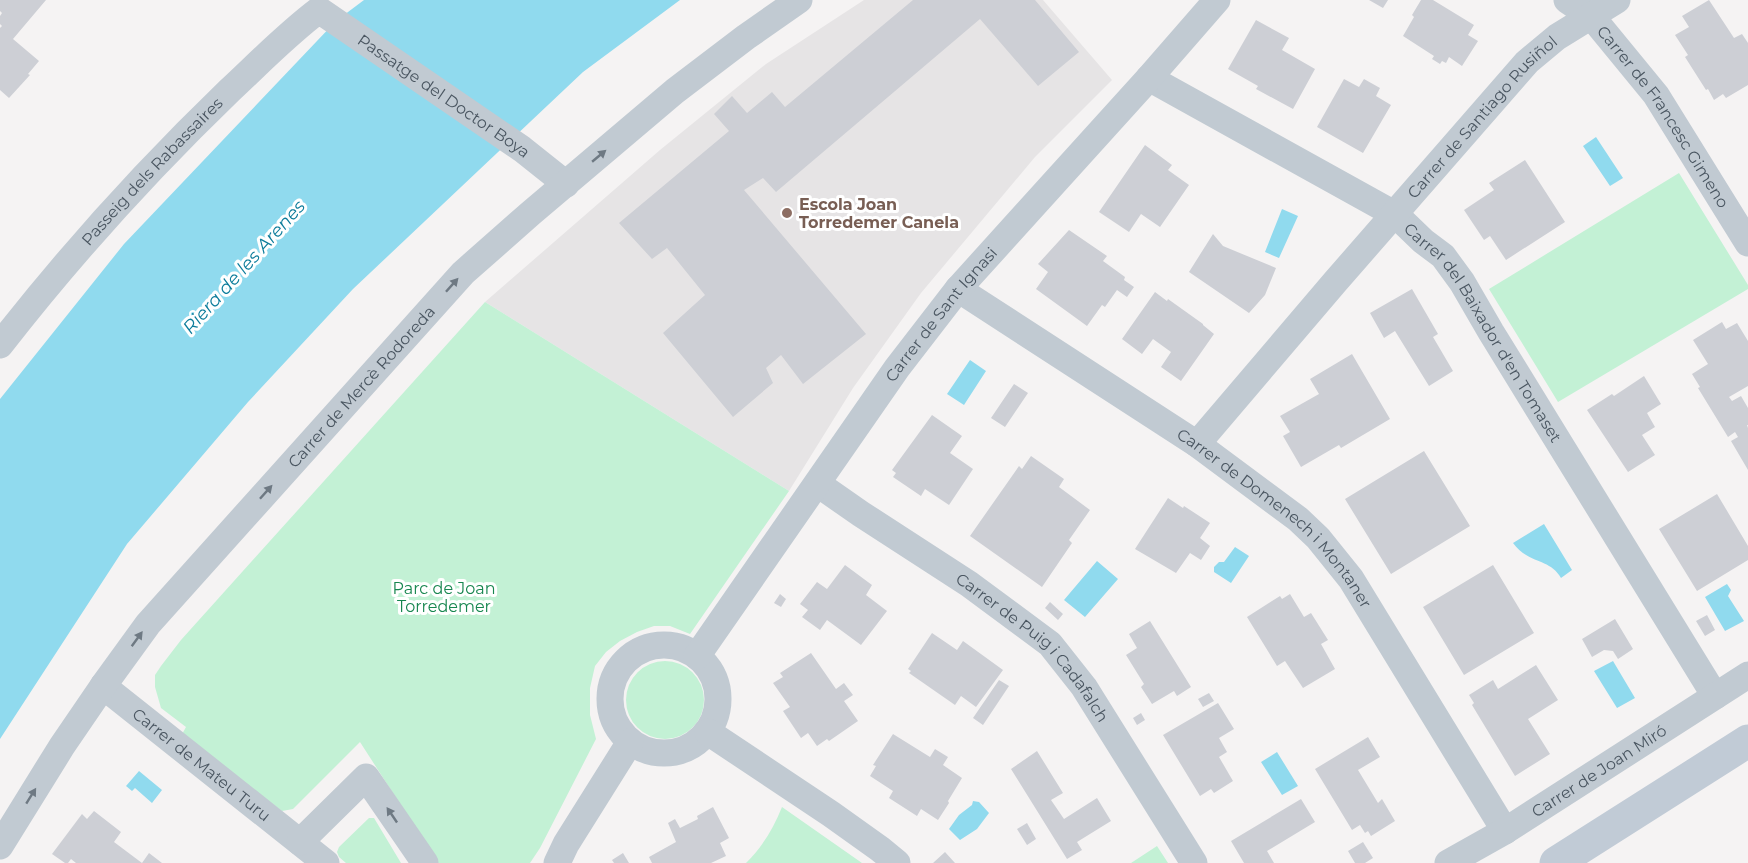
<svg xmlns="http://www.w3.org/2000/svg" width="1748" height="863" viewBox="0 0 1748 863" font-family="Montserrat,sans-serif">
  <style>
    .education { fill: #e6e4e5 }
    .green { fill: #c3f1d5 }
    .water { fill: #90daee }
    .building { fill: #cdcfd5 }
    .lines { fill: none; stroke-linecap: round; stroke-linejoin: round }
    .street { stroke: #c1cad2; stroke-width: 27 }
    .secondary { stroke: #c1cbd6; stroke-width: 33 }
    .oneway { fill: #6e7983 }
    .education-dot { fill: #8d6e63; stroke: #fff; stroke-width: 2 }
    .labels { text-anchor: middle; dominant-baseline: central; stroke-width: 6; stroke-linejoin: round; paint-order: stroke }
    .street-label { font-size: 16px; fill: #4a5661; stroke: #fff }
    .education-label { font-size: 16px; font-weight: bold; fill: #785e54; stroke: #fff; text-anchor: start }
    .park-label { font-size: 16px; fill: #17864f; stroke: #fff }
    .water-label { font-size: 18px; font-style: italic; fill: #0c7c9b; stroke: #fff }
  </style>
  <rect width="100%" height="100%" fill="#f5f3f3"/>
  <!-- education -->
  <path class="education" d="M864,0h179l69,80 -77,77 -114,136 -68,95 -64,103 -304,-189 175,-152 106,-86z"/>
  <!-- green -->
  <path class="green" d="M1679,173l69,112v4l-190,113 -69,-113z
    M485,302l304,189 -99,143 -20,-8h-16l-17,6 -17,9 -14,11 -11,14 -5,22v27l6,24 -56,109 -10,15h-92l-78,-121 -67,67 -11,2 -101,-75 5,-9 -25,-19 -6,-21v-12l6,-9 20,-26z
    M626 700a39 39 0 1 1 78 0a39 39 0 1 1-78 0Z
    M782,807l80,56h-116c17,-17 27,-34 36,-56z
    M369,818h5l27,45h-55l-7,-6 -2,-5 2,-5z
    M1157,846l11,17h-37z"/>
  <!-- water -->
  <path class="water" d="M364,0h316l-97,72 -230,217 -105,113 -121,142 -127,195v-340l124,-155 212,-223z
    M1596,137l27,41 -13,8 -27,-40z
    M1282,209l16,7 -19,42 -14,-6z
    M970,360l16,11 -22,34 -17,-11z
    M1544,524l28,46 -11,8c-11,-20 -33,-14 -48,-35z
    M1235,547l14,9 -18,27 -17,-11v-5l5,-5h5z
    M1097,561l21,18 -33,38 -21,-17z
    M1727,584l4,6 -3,6 16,25 -19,10 -20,-34z
    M1613,661l22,37 -18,10 -23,-37z
    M1277,752l21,34 -16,9 -21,-33z
    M139,771l23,19 -10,13 -17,-15 -3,3 -6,-5z
    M973,801l6,1 10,11 -12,16 -17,11 -11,-11 10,-14 13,-10z"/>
  <!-- building -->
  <path class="building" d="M0,0h46l-33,39 26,22 -11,13 2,1 -21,23 -9,-8v-62l2,-2 -2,-2v-8l2,-3 -2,-2z
    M913,0h122l44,52 -41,34 -58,-67 -204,173 -13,-14 -19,12 122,144 -63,50 -22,-29 -15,13 7,15 -40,34 -70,-84 42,-38 -38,-47 -15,11 -33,-36 110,-92 -15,-17 18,-18 15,17 25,-21 13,15z
    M1369,0h19l-5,8z
    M1421,0h12l41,25 -6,10 10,6 -16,25 -13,-9 -3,6 -4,-2 -2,3 -8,-5 2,-3 -31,-20 11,-19 -2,-2z
    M1709,0l25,38 8,-4 6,9v42l-22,13 -3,-4 -9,6 -6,-11 -2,1 -21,-33 3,-2 -13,-20 14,-8 -7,-11z
    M1256,20l33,18 -7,12 33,19 -22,40 -37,-20 2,-3 -30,-17z
    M1344,79l15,8 5,-8 16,9 -4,8 15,9 -28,48 -46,-26z
    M1145,145l27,20 -4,5 21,15 -29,42 -19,-13 -12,18 -30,-20z
    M1525,160l40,62 -59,38 -16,-24 -6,4 -20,-30 30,-20 -5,-7z
    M1069,230l38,26 -4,5 22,16 -1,3 10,7 -7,10 -10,-7 -12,17 -3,-2 -15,21 -51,-37 12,-17 -10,-8z
    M1213,234l10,12 53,22 -11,27 -16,18 -60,-41z
    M1412,289l26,45 -5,3 20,34 -24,15 -34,-55 -11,7 -14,-25z
    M1155,292l12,9 1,-2 35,25v1l11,9 -33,47 -20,-14 10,-15 -18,-13 -11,15 -20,-15z
    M1722,322l4,7 11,-6 11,18v45l-19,11 3,4 9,-5 7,12v17h-1l1,3v42l-17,-29 7,-4 -3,-5 -7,5 -30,-49 2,-1 -8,-13 16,-10 -15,-24z
    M1352,354l38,65 -49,29 -2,-3 -38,22 -18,-31 7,-4 -10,-16 39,-22 -9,-15z
    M1644,376l17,28 -14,9 8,14 -13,8 13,20 -27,17 -41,-62 25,-16 2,2z
    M1014,384l14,9 -23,34 -14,-9z
    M932,415l30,21 -12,17 23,16 -24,36 -24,-16 -4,7 -28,-19 3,-4 -4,-3z
    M1424,451l46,75 -79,48 -46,-75z
    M1031,456l33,23 -5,8 31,23 -21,30 3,3 -30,44 -72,-51 49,-70 3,3z
    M1717,494l31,52v14l-51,31 -38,-62z
    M1168,498l15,10 1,-2 26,17 -10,15 10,8 -9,14 -11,-7 -14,20 -41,-24z
    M845,565l27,20 -6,10 21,16 -26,34 -34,-25 -7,10 -18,-13 6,-7 -8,-6 17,-22 10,7z
    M1493,565l41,68 -70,42 -41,-68z
    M780,594l6,5 -5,8 -7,-4z
    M1290,594l14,23 7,-4 17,27 -7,4 14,25 -32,19 -18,-27 -8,5 -30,-49 33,-21 2,3z
    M1050,602l13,12 -5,6 -13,-12z
    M1707,615l8,15 -10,6 -9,-15z
    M1615,619l18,30 -15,10 -5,-8 -9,-1 -12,7 -10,-18z
    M1150,621l41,66 -14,9 -3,-5 -22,13 -11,-17 3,-3 -18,-29 11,-7 -8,-14z
    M932,633l25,17 6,-9 40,29 -27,37 -15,-11 -6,9 -46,-32 2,-2 -3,-2z
    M811,653l25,36 8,-6 9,12 -9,6 14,20 -29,20 -2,-2 -10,7 -9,-13 -7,5 -18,-27 7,-4 -17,-24 10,-6 -3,-4z
    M1536,665l22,35 -30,19 22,35 -35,22 -43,-71 2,-2 -5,-8 24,-15 5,9z
    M999,680l10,6 -26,39 -10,-7z
    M1209,693l5,8 -11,6 -5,-8z
    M1218,703l16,26 -15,9 8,14 -8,5 14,24 -19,12 -3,-4 -11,7 -37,-61z
    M1141,713l4,7 -8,5 -4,-7z
    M893,734l37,23 5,-8 13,8 -5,8 19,13 -14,23 1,2 -11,17 -17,-11 -4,7 -28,-18 4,-7 -23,-15 6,-10 -3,-1z
    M1368,737l12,20 -22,13 20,33 4,-4 13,22 -24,15 -3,-5 -3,2 -5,-8 -8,5 -37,-61z
    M1037,751l26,42 -12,7 13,19 33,-21 14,23 -34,21 5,8 -15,9 -56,-90z
    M1301,799l14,23 -48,29 7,12h-30l-13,-22z
    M713,807l16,31 -9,5 6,13 -15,7h-59l-3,-6 27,-15 -8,-19 7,-4 5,9 18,-9 -1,-3z
    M94,811l27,21 -7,10 28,21 7,-10 13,10h-86l-5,-4 -3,4h-3l-13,-9 30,-40 5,5z
    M1027,823l9,16 -9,6 -10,-16z
    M1363,842l10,16 -8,5h-10l-7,-12z
    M945,852l10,11h-22z
    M623,853l6,10h-15l-2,-3z"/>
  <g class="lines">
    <!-- street -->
    <g class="street">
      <path id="s1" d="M1567,0l25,17 64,78 92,148"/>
      <path id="s2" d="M1149,78l247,137 27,26 20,15 19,26 29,50 224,364"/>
      <path id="s3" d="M958,289l239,155 101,75 20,19 33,41 154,252"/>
      <path id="s4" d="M0,345c70,-90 148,-176 230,-255 29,-27 57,-56 89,-80l203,139 44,35"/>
      <path id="s5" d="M1197,444l138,-162 192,-220 30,-25 60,-37"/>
      <path id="s6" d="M818,484l43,30 108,70 81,60 34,43 110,176"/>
      <circle cx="664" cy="699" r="54"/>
      <path id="s7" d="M697,656l200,-288 61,-79 191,-211 68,-78"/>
      <path id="s8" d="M103,686l223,177"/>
      <path d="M708,732l123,82 49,35 17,14"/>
      <path d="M300,842l66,-65 59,86"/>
      <path id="s9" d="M0,846l62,-100 41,-60 45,-62 315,-351 68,-60 144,-122 71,-54 53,-37"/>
      <path d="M557,863l9,-19 64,-102"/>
      <path id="s10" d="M1448,863l57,-32 243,-156"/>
    </g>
    <!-- secondary -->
    <path class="secondary" d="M1556,863l192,-122"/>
  </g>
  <!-- one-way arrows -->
  <defs><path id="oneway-solid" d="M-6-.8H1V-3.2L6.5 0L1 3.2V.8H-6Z" transform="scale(1.5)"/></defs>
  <g class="oneway">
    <use href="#oneway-solid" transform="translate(599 156) rotate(-40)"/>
    <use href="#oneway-solid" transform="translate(452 285) rotate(-48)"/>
    <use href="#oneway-solid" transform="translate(266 492) rotate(-48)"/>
    <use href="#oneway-solid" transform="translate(137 639) rotate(-54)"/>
    <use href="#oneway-solid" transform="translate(31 796) rotate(-58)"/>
    <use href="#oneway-solid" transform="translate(392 815) rotate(-124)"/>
  </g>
  <!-- markers -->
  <circle class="education-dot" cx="787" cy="213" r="6"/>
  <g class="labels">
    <!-- street labels -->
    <g class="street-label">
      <text stroke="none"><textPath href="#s4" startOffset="615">Passatge del Doctor Boya</textPath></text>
      <text stroke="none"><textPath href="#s1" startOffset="153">Carrer de Francesc Gimeno</textPath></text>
      <text stroke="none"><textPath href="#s5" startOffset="434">Carrer de Santiago Rusiñol</textPath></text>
      <text stroke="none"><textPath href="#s4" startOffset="231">Passeig dels Rabassaires</textPath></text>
      <text stroke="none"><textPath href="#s7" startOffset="420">Carrer de Sant Ignasi</textPath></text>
      <text stroke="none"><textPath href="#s2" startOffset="430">Carrer del Baixador d'en Tomaset</textPath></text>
      <text stroke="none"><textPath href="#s9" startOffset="586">Carrer de Mercè Rodoreda</textPath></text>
      <text stroke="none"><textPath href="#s3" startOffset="393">Carrer de Domenech i Montaner</textPath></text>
      <text stroke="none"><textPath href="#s6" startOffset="272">Carrer de Puig i Cadafalch</textPath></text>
      <text stroke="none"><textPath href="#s8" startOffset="126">Carrer de Mateu Turu</textPath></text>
      <text stroke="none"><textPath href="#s10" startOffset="177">Carrer de Joan Miró</textPath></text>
    </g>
    <!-- education labels -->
    <g class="education-label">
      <text x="799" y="204">Escola Joan<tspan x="799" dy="18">Torredemer Canela</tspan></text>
    </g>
    <!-- park labels -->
    <g class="park-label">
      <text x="444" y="588">Parc de Joan<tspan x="444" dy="18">Torredemer</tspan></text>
    </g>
    <!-- water labels -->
    <g class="water-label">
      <text transform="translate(244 267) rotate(-48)">Riera de les Arenes</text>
    </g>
  </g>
</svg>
